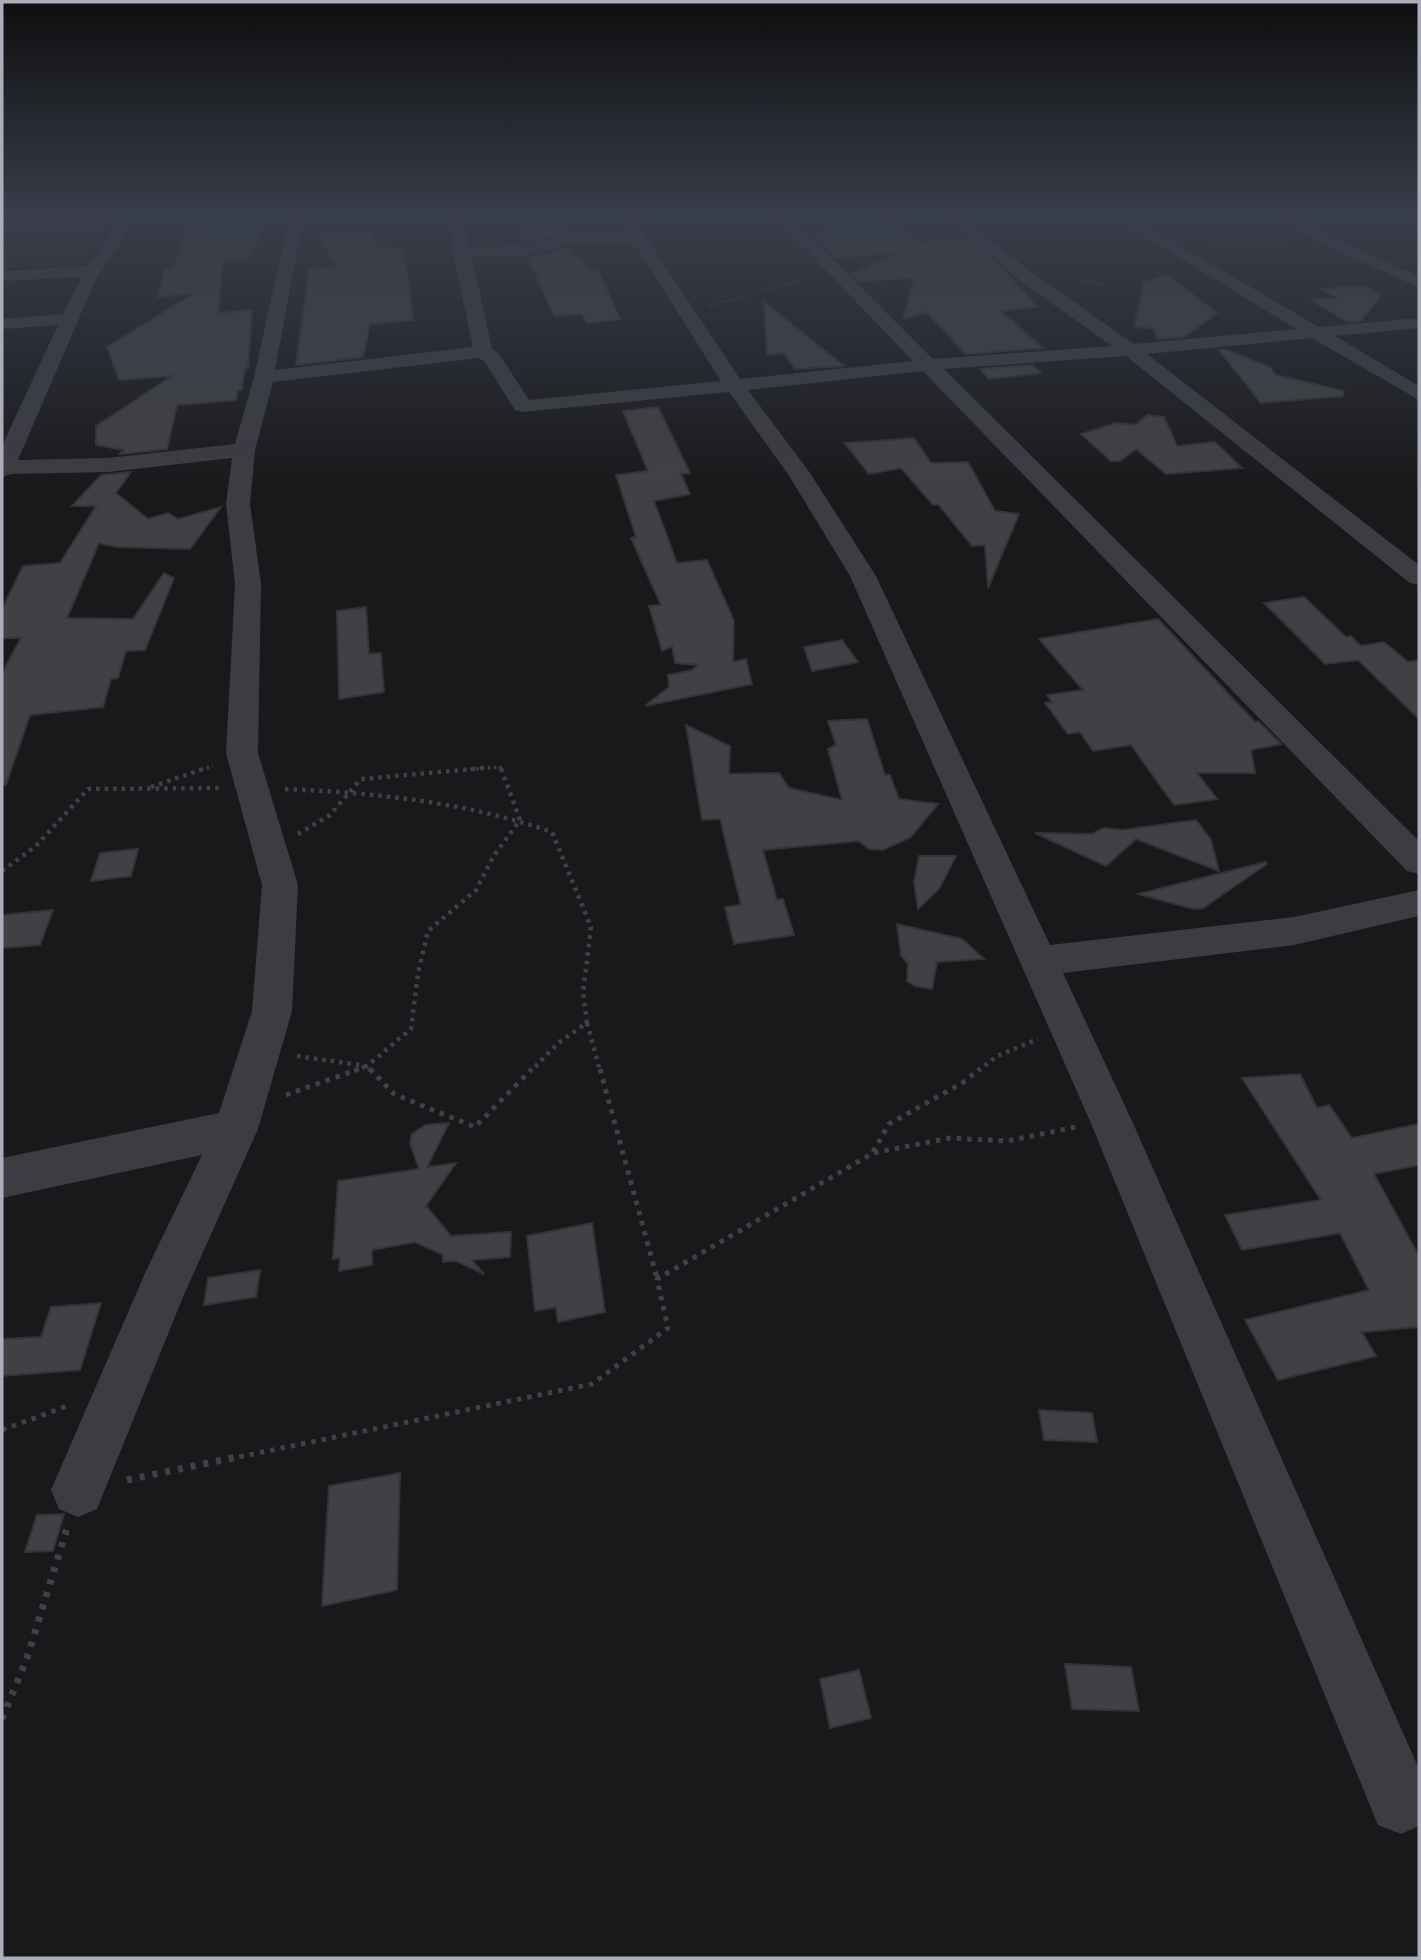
<svg xmlns="http://www.w3.org/2000/svg" width="1421" height="1960" viewBox="0 0 1421 1960" font-family="Ubuntu,sans-serif">
  <style>
    .built { fill: #262528 }
    .building { fill: #414145; stroke: #343337; stroke-width: 2 }
    .lines { fill: none; stroke-linecap: round; stroke-linejoin: round }
    .path-far4 { stroke: #404147; stroke-width: 2; stroke-dasharray: 2 2.5; stroke-linecap: butt }
    .path-far3 { stroke: #404147; stroke-width: 3.5; stroke-dasharray: 2.5 3.5; stroke-linecap: butt }
    .path-far2 { stroke: #404147; stroke-width: 4.5; stroke-dasharray: 3.5 5; stroke-linecap: butt }
    .path-far1 { stroke: #404147; stroke-width: 5; stroke-dasharray: 4.5 6; stroke-linecap: butt }
    .path { stroke: #404147; stroke-width: 7; stroke-dasharray: 5 8; stroke-linecap: butt }
    .minor { fill: #3c3c42; fill-rule: evenodd }
  </style>
  <rect width="100%" height="100%" fill="#19191b"/>
  <!-- built -->
  <path class="built" d="M2,218h107l-25,46 -82,5z"/>
  <!-- building -->
  <path class="building" d="M218,218h42l-1,3h7l-18,38 -25,3 -5,51 34,-3 -4,58h-3l-3,22h-4l-2,10 -59,5 -10,44 -47,5 4,-4 -28,-5v-19l76,-50 -53,4 -12,-33 88,-54 -37,4 6,-28 9,-1 16,-41 23,-1z
    M839,218h50l30,27 13,-6h35l36,30 34,38 -36,4 42,37 -77,6 -40,-42 -23,7 11,-41 -56,3 -7,-7 51,-22 -67,6 -21,-21z
    M560,224l4,9 -38,9 -3,1 -5,-16z
    M315,231l57,2 4,15 16,-1 1,3 7,-1 6,14 7,57 -43,4 -7,33 -67,8 13,-95 28,-3z
    M571,248l4,9h6l6,12 12,3 21,47 -33,4 -5,-9 -28,2 -26,-59z
    M1167,275l50,38 -33,24 -26,2 -5,-11 -19,-1 10,-45z
    M1364,286l17,9 -20,26 -13,1 -37,-22 26,-2 -16,-9z
    M764,302l80,64 -49,3 -11,-16 -17,2z
    M1224,349l46,18 6,8 68,16 -1,5 -82,7 -42,-53z
    M1032,365l9,8 -52,6 -9,-10z
    M658,407l32,66 -9,1 9,20 -36,7 23,62 30,-3 27,61 -1,41 13,-3 6,25 -107,22 24,-19 -1,-12 24,-5 6,-5 -23,-2 -3,-17 -10,5 -13,-45 12,-1 -30,-67 5,-1 -20,-62 32,-4 -25,-60z
    M1147,415l17,2 13,29 38,-4 27,26 -76,6 -30,-25 -16,12h-9l-30,-27 35,-11 20,2z
    M914,438l17,25 37,-1 27,49 24,3 -31,74 -3,-43 -13,1 -34,-42 -5,1 -32,-37 -32,6 -24,-31z
    M131,472l-15,21 32,26 20,-6 10,6 43,-12 -31,42 -74,-2 -17,-4 -32,75 66,1 31,-46 10,5 -29,72 -19,1 -8,27 -7,1 -8,28 -73,8 -24,70 -4,-1v-111l19,-35h-19v-29l21,-43 37,-3 36,-57h-24l29,-31z
    M1304,597l42,40 5,-1 10,10 23,-4 24,20 11,-2v59l-61,-59 -33,4 -61,-61z
    M366,607l3,47 12,-1 3,39 -45,7 -2,-88z
    M1158,619l97,103 3,-1 23,23 -30,6 4,23h-58l20,26 -43,6 -43,-60 -38,6 -13,-19 -12,2 -23,-31 7,-1 -5,-7 36,-5 -44,-51z
    M842,640l16,22 -46,9 -8,-24z
    M867,719l18,56h5l9,24 39,5 -27,33 -28,13 -14,-1 -10,-8 -96,9 14,50 6,-1 11,36 -60,9 -9,-37 16,-2 -21,-86 -18,1 -16,-95 44,21 -1,28 50,-1 10,15 53,12 -14,-51 8,-4 -8,-24z
    M1196,820l15,20 8,31 -83,-32 -30,27 -71,-33 57,1 12,-6 18,2z
    M138,849l-7,27 -40,5 9,-28z
    M919,856h37l-17,33 -21,20 -4,-27z
    M1266,862l1,2 -64,44 -9,1 -56,-15z
    M53,910l-13,35 -38,3v-33z
    M897,924l65,15 22,20 -47,3 -5,27 -17,-3 -8,-5 1,-17 -7,-9z
    M1300,1074l17,34 12,-3 23,33 67,-14v41l-45,9 45,82v71l-57,5 14,24 -98,24 -33,-60 124,-30 -29,-57 -98,17 -17,-35 96,-15 -79,-122z
    M449,1123l-22,44 29,-4 -30,43 25,30 60,-4 -1,25 -38,3 12,14 -28,-13 -13,1v-7l-28,-13 -43,8v15l-33,6 1,-13 -7,1 5,-78 81,-12 -9,-26 2,-9 13,-9z
    M592,1223l13,89 -47,10 -2,-15 -21,4 -8,-75z
    M260,1270l-4,27 -52,8 4,-27z
    M101,1303l-21,67 -78,6v-37l39,-2 10,-30z
    M1039,1410l53,3 5,29 -53,-2z
    M400,1473l-3,117 -75,16 7,-120z
    M64,1514l-11,37 -28,1 12,-37z
    M1065,1664l66,3 8,44 -67,-2z
    M859,1670l12,48 -41,10 -10,-49z"/>
  <g class="lines">
    <!-- path-far4 -->
    <path class="path-far4" d="M1377,240l42,-14
      M1214,245l75,-2
      M1069,277l33,8
      M709,306l86,-24 12,-7"/>
    <!-- path-far3 -->
    <path class="path-far3" d="M201,770l12,-4
      M464,770l36,-3 1,3"/>
    <!-- path-far2 -->
    <path class="path-far2" d="M151,787l55,-19
      M285,789c92,4 180,13 267,43l39,95 -8,66 4,30 -29,20 -27,28
      M298,834l32,-19 31,-36 123,-11
      M2,871l34,-25 52,-57 132,-1
      M587,1023l13,48
      M297,1056l70,10 44,-37 7,-56 10,-42 48,-41 17,-33 27,-37 -19,-52
      M354,1071l13,-5 4,5
      M978,1071l19,-15 41,-17"/>
    <!-- path-far1 -->
    <path class="path-far1" d="M370,1069l24,25 81,33 57,-58
      M600,1069l57,209
      M286,1095l73,-26
      M873,1152l16,-28 73,-41 18,-14
      M2,1430l68,-25
      M229,1459l363,-75 76,-56 -11,-49 216,-126 77,-15 57,3 69,-14"/>
    <!-- path -->
    <path class="path" d="M127,1480l110,-23
      M2,1719l25,-61 40,-130"/>
    <!-- minor -->
    <path class="minor" d="M122,218h14l-41,63 -77,179 90,-2 127,-14 19,-67 35,-159h14l-28,152 198,-23 -20,-94 -4,-35h14l7,30 56,-3 42,-10h62l-11,-17h14l107,161 173,-18 -137,-143h15l142,141 179,-13 -90,-64 -76,-64h16l72,56 100,70 162,-15 -181,-111h17l187,109 100,-9v10l-84,8 84,50v14l-107,-62 -165,16 272,211v20l-9,-2 -284,-227 -182,13 475,472v33l-12,-3 -484,-500 -175,19 62,83 66,103 174,369 244,-28 125,-27v26l-125,29 -231,28 69,148 287,648v57l-18,8 -23,-9 -288,-704 -240,-545 -62,-102 -59,-82 -207,20 -7,-2 -30,-48 -6,-4 -206,24 -18,68 -5,54 11,80 -3,169 40,132 -6,126 -34,118 -75,168 -86,212 -19,8 -19,-8 -8,-19 95,-219 56,-116 -200,43v-40l217,-45 33,-102 10,-126 -36,-132 9,-169 -9,-80 6,-46 -124,14 -97,2 -9,3v-31l56,-121 -56,4v-10l61,-5 19,-37 -80,4v-10l87,-5zM568,245h67l86,136 -192,19 -30,-46 -7,-5 -20,-92 54,-2z
      M1282,218h17l32,20 88,38v11l-98,-43z"/>
  </g>
  <!-- sky -->
  <linearGradient id="sky" x2="0" y2="1"><stop stop-color="#0e0e0f"/><stop offset="0.44" stop-color="#383e4a"/><stop offset="1" stop-color="#383e4a" stop-opacity="0"/></linearGradient>
  <rect width="1421" height="492" fill="url(#sky)"/>
  <!-- border -->
  <rect width="1421" height="1960" fill="none" stroke="#acadbb" stroke-width="7"/>
</svg>
